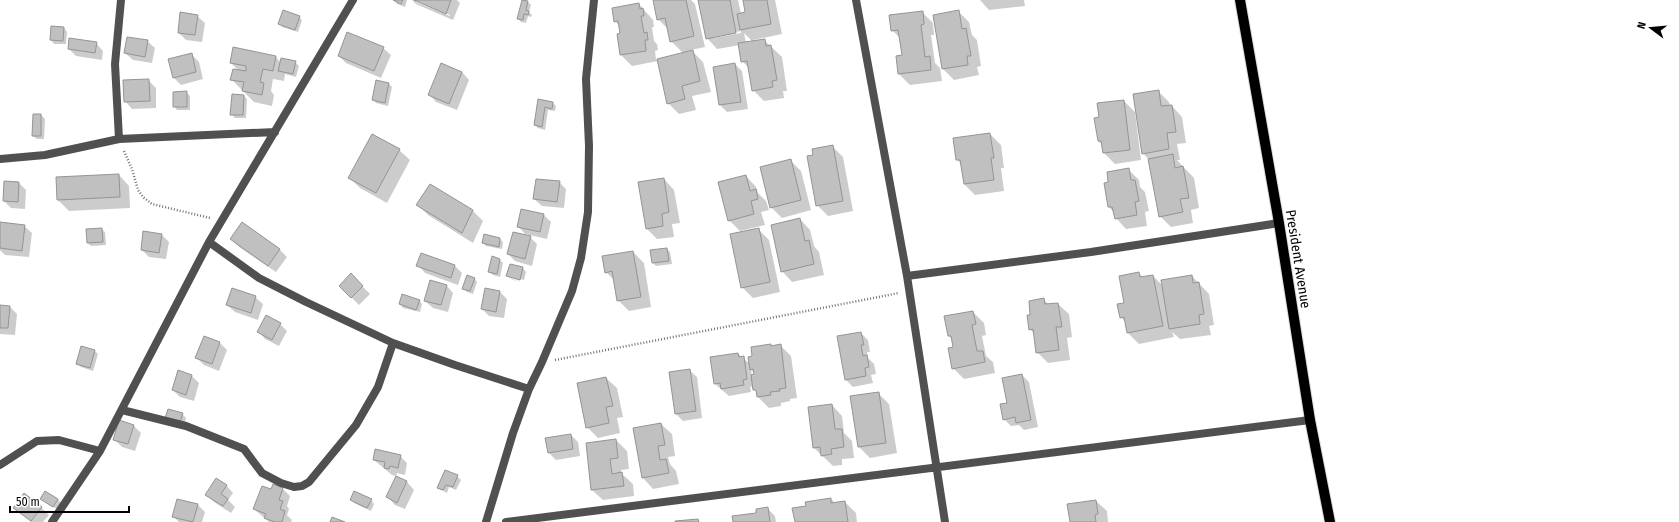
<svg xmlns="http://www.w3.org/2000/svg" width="1679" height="522" viewBox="0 0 1679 522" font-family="'Fira Sans Condensed',sans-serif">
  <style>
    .shadow { fill: #0003; fill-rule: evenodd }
    .building { fill: #c0c0c0; stroke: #949494 }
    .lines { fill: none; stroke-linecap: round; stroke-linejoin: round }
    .primary-casing { stroke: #dbdbdb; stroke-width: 12 }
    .path { stroke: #727272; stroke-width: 2.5; stroke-dasharray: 1 2; stroke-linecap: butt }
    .minor { stroke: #505050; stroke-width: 8 }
    .primary { stroke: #000; stroke-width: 10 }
    .labels { text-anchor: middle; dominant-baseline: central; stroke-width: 3; stroke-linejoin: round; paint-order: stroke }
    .street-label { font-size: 14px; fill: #000; stroke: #fff }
  </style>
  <rect width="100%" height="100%" fill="#fff"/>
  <!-- shadow -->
  <path class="shadow" d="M394,0h13l-2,7 -8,-3z
    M412,0h4v2l34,14v-1l-33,-15h40l3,3 -7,17 -37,-16z
    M654,0h37l4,4 10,43 -14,3 12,12 8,30 -19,4 4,14 -17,4 -11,-11 -10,-42 -26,5 -11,-11 -1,-29 -5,-5 24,-17 14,16 1,7h-2l2,14 3,3 1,6 -3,1 1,9 28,-6 -13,-13 -2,-11 -11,-11z
    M699,0h39l3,14 6,-1 -3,-13h31l7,34 -29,6v2l11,-2 18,17 5,34h-4l1,7 -20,3 -11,-11 -4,-22 -7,-7 -2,-16 -23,4 -10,-11zM741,31v2l-27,5v-2zM744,33l9,9 -7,1z
    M980,0h44l1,6 -36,4z
    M528,2l3,3 -2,7 3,3 -1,2 -3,-1 -2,7 -5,-1 -3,-4z
    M958,11l11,11 3,13 5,5 4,26 -4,1 2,8 -25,5 -11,-11z
    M922,12l11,11 1,12h-3l4,28 5,5 2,13 -32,4 -11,-11 -2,-17 6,-1 -2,-17 -9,-9z
    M197,16l8,7 -3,19 -16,-2 -7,-7z
    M299,17l3,3 -4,12 -16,-5 -3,-4z
    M64,28l3,4 -1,12h-12l-3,-4z
    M147,41l8,7 -3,15 -19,-3 -8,-7z
    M96,43l7,8 -1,9 -26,-4 -7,-7z
    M383,48l8,7 -10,23 -35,-15 -7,-7z
    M191,54l8,8 4,17 -22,6 -7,-7z
    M276,57l5,6 14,-1 4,4 -3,11 -11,-3 -1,7 -11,-2 -2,12 3,4 -2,11 -18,-4 -22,-22 7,-9 -8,-8z
    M442,64l20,8 7,8 -12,30 -21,-8 -7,-8z
    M735,64l7,7 6,38 -21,3 -7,-7 -6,-38z
    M148,80l8,8v20l-24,1 -7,-8z
    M389,84l3,3 -4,19 -12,-3 -3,-3z
    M1158,91l11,11 1,4h2l10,11 4,26 -9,1 3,16h-3l17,18 5,30 -8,2 2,13 -22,4 -11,-11 -11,-56 -6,-7z
    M186,92l4,4v14h-13l-3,-4z
    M244,96l3,3 -1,19h-11l-4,-4z
    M539,100l14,3 3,3 -1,5 -7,-1 -3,20 -7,-2 -3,-3z
    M1124,101l11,11 6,48 -26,4 -11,-11 -1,-8 -5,-4 2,-23z
    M34,115h7l4,4 -1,20h-7l-4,-3z
    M990,134l11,11 3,23h-3l3,23 -29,4 -11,-11 -2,-20 -5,-4z
    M832,146l11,11 10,54 -25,5 -11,-11 -3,-49z
    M399,150l11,10 -23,43 -27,-15 -10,-10z
    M790,160l11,11 10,39 -29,8 -11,-11z
    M1128,169l11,11 1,7 5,5 4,19 -4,1 2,14 -21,3 -10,-11 -2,-6 -5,-5z
    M119,175l10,11 1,22 -61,3 -11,-11z
    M746,176l10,11 2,6 8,8 3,9 -8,2 4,13 -25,6 -11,-11z
    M664,179l10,11 6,33 -8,1 2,13 -17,2 -10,-10z
    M559,182l7,7 -2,19 -22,-2 -8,-7z
    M19,183l7,7 -1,19 -14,-1 -7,-7z
    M418,205l54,5 11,11 -10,22 -45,-28z
    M544,215l7,7 -4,17 -22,-5 -7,-8z
    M800,219l10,11 4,16 5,6 5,23 -32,7 -10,-11z
    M242,223l38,27 7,7 -11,15 -37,-25 -8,-8z
    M24,226l8,7 -3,24 -24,-2 -5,-5v-21z
    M101,229l4,3 1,13 -15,1 -3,-3 -1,-13z
    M758,229l11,11 11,52 -27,6 -11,-11z
    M161,234l8,8 -3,17 -17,-2 -7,-7z
    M530,237l7,7 -5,22 -17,-5 -7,-7z
    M500,239l3,3 -1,7 -16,-3 -3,-3z
    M667,249l3,3 2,12 -16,2 -3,-3z
    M633,252l11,11 7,44 -22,4 -11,-11 -3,-19 -9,-9z
    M422,254l33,12 7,7 -4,12 -33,-12 -7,-8z
    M500,260l3,3 -3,14 -7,-2 -4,-3z
    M511,265l12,3 3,4 -2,8 -14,-4v2l13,5 -12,-4 -3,-4z
    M1139,273l4,5 10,-2 10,10 29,-10 17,18 5,31 -5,1 2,9 -31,4 -8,-7 2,5 -35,7 -11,-11 -2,-10 -5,-6 4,-14z
    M351,275l19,19 -11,11 -19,-19z
    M474,278l3,4 -4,12 -6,-2 -4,-4z
    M446,285l7,8 -5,19 -15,-4 -8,-7z
    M500,292l7,7 -3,19 -15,-2 -7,-7z
    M255,297l8,7 -5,16 -23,-8 -8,-7z
    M419,300l3,4 -2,8 -17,-4 -3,-4z
    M1044,300l5,5 9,-1 11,10 3,23 -5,1 3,22 -22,3 -11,-11 -2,-17 -5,-6z
    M0,306l10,1 7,7 -2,21 -15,-1z
    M973,312l11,11 2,12 -4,1 4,20 7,6 2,11 -31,6 -11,-11 1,-20 -1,-8 -4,-4z
    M280,324l7,7 -8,15 -14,-7 -7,-8z
    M861,333l7,7 2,12h-3l1,6 6,6 2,10 -5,1 2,8 -20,4 -7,-7 -8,-43z
    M220,343l7,7 -8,21 -15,-6 -7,-7z
    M780,345l11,11 6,42 -7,1v2l-9,2v3l-12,2 -11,-11 -4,-11 -4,1 1,5 -22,4 -14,-12 23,-30 12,10zM751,370l4,3v2l-3,1z
    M95,351l3,3 -5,17 -12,-4 -4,-3z
    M689,370l8,7 5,41 -19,3 -7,-7z
    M179,371l13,5 7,7 -5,18 -14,-4 -7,-7z
    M1022,375l7,7 9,45 -14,3 -5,-5 -8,1 -7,-7 4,-15z
    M606,378l11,10 6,29 -6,1 3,15 -22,5 -11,-11z
    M878,393l11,11 8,49 -27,5 -11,-11z
    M832,405l10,11 2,17 8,8 2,17 -12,1v6l-9,1 -19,-18z
    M182,414l4,4 -2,7 -14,-4z
    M661,424l11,10 3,22 -7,1 2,7 6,7 3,13 -26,5 -10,-11 -9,-49z
    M133,425l8,8 -6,18 -13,-4 -8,-8z
    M571,435l7,7 2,14 -24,4 -7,-7z
    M616,440l11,11 2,18 -8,1v3l12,11 1,12 -31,4 -11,-10z
    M400,456l7,7 -2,12 -8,-2 -1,3 -4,-1 -18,-15z
    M457,476l4,4 -5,10 -7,-3 -2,6 -9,-5z
    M397,478l10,4 7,8 -9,19 -10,-4 -7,-8z
    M226,485l7,8 -5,7 7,7 -4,6 -17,-11 -7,-7z
    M283,489l7,7 -3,10 2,3 -2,6 5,5 -1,2h-22l-15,-13 18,-19z
    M58,499l3,4 -4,6 -12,-7z
    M351,499l20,1 3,4 -3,7 -17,-8z
    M831,499l4,4 10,-1 11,11 1,9h-61l11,-15z
    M1096,501l11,10 1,11h-37z
    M198,505l7,7 -3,10h-23l-6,-6z
    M41,507l8,8 -6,7h-12l-17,-14z
    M768,509l7,7 1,6h-42z"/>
  <!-- building -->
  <path class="building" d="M393,0h10l-2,4z
    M414,0h37l-5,14z
    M522,0l6,1 -2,9 3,1 -1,4 -4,-1 -1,6 -6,-1z
    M653,0h33l8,36 -24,6 -5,-24 -8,2z
    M698,0h32l6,33 -30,6z
    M743,0h24l4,24 -31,6 -3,-16 8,-2z
    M639,3l1,6 3,-1 1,8h-3l3,17 3,-1 1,8h-3l1,11 -26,4 -3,-21 3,-1 -2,-12 -4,1 -2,-14z
    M283,10l17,6 -5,14 -17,-6z
    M959,10l3,19 4,-1 5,28h-4l1,9 -26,4 -9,-54z
    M923,11l1,13 -3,1 4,32 5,-1 1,14 -33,4 -2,-18 6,-1 -4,-25 -7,1 -2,-16z
    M180,12l18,3 -3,20 -17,-2z
    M51,26l13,1 -1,14 -13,-1z
    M347,32l37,15 -10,24 -36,-15z
    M127,37l21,3 -3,17 -21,-4z
    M69,38l28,4 -2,11 -27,-4z
    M765,39l1,7 5,-1 6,35 -5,1 1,6 -21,4 -5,-30 -6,1 -3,-19z
    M233,47l43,9 -3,15 -10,-2 -3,13 4,1 -2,12 -20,-4 2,-9 -14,-2 3,-11 13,2v-5l-16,-3z
    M693,50l7,31 -18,5 3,13 -18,5 -10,-45z
    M192,53l4,19 -23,6 -5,-19z
    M281,58l15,3 -3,13 -15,-3z
    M441,63l21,9 -13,32 -21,-9z
    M735,63l6,39 -22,3 -6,-38z
    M149,79l1,22 -26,1 -1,-22z
    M376,80l13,3 -4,20 -13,-3z
    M1159,90l2,16 11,-1 4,27 -9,1 2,16 -27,5 -9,-60z
    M187,91v16h-14v-15z
    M232,94l12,1 -1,20h-13z
    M538,99l15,3 -1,7 -7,-2 -3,20 -8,-2z
    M1124,100l6,50 -27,3 -2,-12h-3l-4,-23 5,-1 -2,-14z
    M33,114h8v22h-9z
    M990,133l4,25h-3l3,22 -30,4 -4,-24h-4l-3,-22z
    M372,134l28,15 -24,44 -28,-15z
    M833,145l10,56 -27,5 -9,-50 6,-1 -1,-6z
    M1173,154l2,14 8,-2 6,32 -9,1 3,13 -24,5 -11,-58z
    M791,159l10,41 -31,8 -10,-41z
    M1129,168l2,12h4l4,21 -4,1 2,13 -22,4 -3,-12h-4l-4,-24 4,-1 -1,-10z
    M119,174l1,23 -63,3 -1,-23z
    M746,175l4,16 6,-2 2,10 -7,2 3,13 -26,7 -10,-39z
    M664,178l5,34 -7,2 1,12 -17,3 -8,-47z
    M536,179l24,2 -3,21 -24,-3z
    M4,181l15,1 -1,20 -15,-1z
    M430,184l43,26 -11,23 -46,-28z
    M521,209l23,5 -4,18 -23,-5z
    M800,218l5,23 4,-1 5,24 -33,8 -10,-47z
    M0,222l25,3 -3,26 -22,-3z
    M242,222l38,27 -12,17 -38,-27z
    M102,228l1,14 -16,1 -1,-14z
    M759,228l11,54 -29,6 -11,-54z
    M143,231l19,3 -3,19 -18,-3z
    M513,232l18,4 -6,23 -18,-5z
    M484,234l16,4 -1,9 -17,-4z
    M667,248l2,13 -17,2 -2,-13z
    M633,251l8,46 -24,4 -5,-30 -7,2 -3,-17z
    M421,253l34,12 -4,13 -35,-12z
    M492,256l8,3 -3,15 -9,-2z
    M510,264l13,3 -3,13 -14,-4z
    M1139,272l1,5 13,-2 10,51 -36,7 -3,-16 -4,1 -3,-14 7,-1 -5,-27z
    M351,273l12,13 -12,12 -12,-12z
    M467,275l8,3 -5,13 -8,-2z
    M1192,275l1,8 6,-1 5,32 -5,1 1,9 -31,5 -8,-49z
    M430,280l17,5 -6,20 -17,-4z
    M232,288l24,8 -5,17 -25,-8z
    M485,288l15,3 -4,21 -15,-3z
    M402,294l18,6 -4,10 -17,-6z
    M1044,298l1,6 13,-1 4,24h-6l3,23 -23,3 -3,-24 -4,1 -2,-15h3l-1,-14z
    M0,305l10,1 -2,22h-8z
    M973,311l3,13 -4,1 5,26h6l2,11 -33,7 -4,-21 5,-1 -2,-11h-3l-4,-20z
    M266,315l15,8 -9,17 -15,-8z
    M861,332l3,13h-3l2,11 4,-1 2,12 -4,1 1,8 -21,4 -8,-44z
    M204,336l16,6 -8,22 -17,-6z
    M771,344v2l10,-2 5,44 -7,1 1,2 -10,1 1,3 -14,2 -1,-7h-3l-2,-15 3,-1 -1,-5 -3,1 -2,-13 4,-1 -1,-9z
    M81,346l14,4 -5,18 -14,-4z
    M738,353l1,4 5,-1 3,23 -4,1 1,5 -23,4 -1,-6 -6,1 -4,-27z
    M690,369l6,42 -21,3 -6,-42z
    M178,370l14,5 -6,20 -14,-5z
    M1022,374l9,46 -15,3 -1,-6 -12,3 -3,-16 7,-1 -5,-25z
    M606,377l7,29 -7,1 3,16 -23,5 -9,-45z
    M879,392l7,51 -28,4 -8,-51z
    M832,404l3,25h7l2,18 -13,2 1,5 -11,2 -1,-9 -7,1 -5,-41z
    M168,409l15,4 -3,9 -15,-4z
    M119,420l15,5 -6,19 -15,-4z
    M661,423l4,22 -7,1 2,14 6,-1 3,14 -27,5 -9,-50z
    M571,434l2,15 -25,4 -3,-15z
    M616,439l2,19 -8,1 2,15 10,-2 2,14 -33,4 -5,-47z
    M375,449l26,6 -3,13 -8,-2 -1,3 -5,-1 1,-6 -12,-2z
    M445,470l13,5 -5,12 -7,-2 -3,5 -6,-2z
    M396,476l11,5 -10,22 -11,-6z
    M216,478l11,7 -6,9 7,5 -5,7 -18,-11z
    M273,484l10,4 -4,12 4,1 -3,8 5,2 -3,11h-7l-11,-4 2,-4 -13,-5 9,-23 9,3z
    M45,491l13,8 -5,8 -13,-8z
    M354,491l18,8 -5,9 -17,-8z
    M24,493l18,14 -11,14 -18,-13z
    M831,498v5l14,-2 3,21h-53l-3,-14 14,-2 -1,-4z
    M177,499l21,5 -5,18 -21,-5z
    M1096,500l2,14 -3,1 1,7h-26l-3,-18z
    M768,507l2,15h-37l-1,-6 24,-3v-4z
    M332,517l13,5h-15z
    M698,519l1,3h-24v-1z"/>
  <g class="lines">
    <defs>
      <path id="primary" d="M1240,0l39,223 31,197 20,102"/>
    </defs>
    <!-- primary casing -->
    <use href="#primary" class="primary-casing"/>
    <!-- path -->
    <path class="path" d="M124,151l8,18 6,21 5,7 9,7 58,14
      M555,360l344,-67"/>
    <!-- minor -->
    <path class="minor" d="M121,0l-6,64 4,75 156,-7
      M856,0l51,276 38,246
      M0,159l45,-4 74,-16
      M209,242l50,36 47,24 87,41 62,22 74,24
      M907,276l184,-24 188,-29
      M122,410l64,16 58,23 18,24 19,10 13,4 8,-1 7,-4 47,-57 22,-38 15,-44
      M0,465l37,-24 22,-1 41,11
      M52,522l48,-71 109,-209 144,-242
      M486,522l27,-89 16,-44 13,-27 30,-71 9,-33 7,-46 1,-66 -3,-67 8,-79
      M506,522l804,-102"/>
    <!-- primary -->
    <use href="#primary" class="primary"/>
  </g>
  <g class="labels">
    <!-- street labels -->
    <g class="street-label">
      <text transform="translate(1298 259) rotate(81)">President Avenue</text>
    </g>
  </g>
  <!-- north arrow -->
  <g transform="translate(1651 28) rotate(286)" stroke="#ffffff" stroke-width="3" paint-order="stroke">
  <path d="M0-3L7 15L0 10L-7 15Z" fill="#000000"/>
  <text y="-6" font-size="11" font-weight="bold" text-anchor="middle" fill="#000000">N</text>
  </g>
  <!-- scale -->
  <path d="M10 506v6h119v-6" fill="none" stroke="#000000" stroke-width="2"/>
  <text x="16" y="506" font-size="12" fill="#000000" stroke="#ffffff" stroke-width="3" paint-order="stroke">50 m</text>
</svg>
